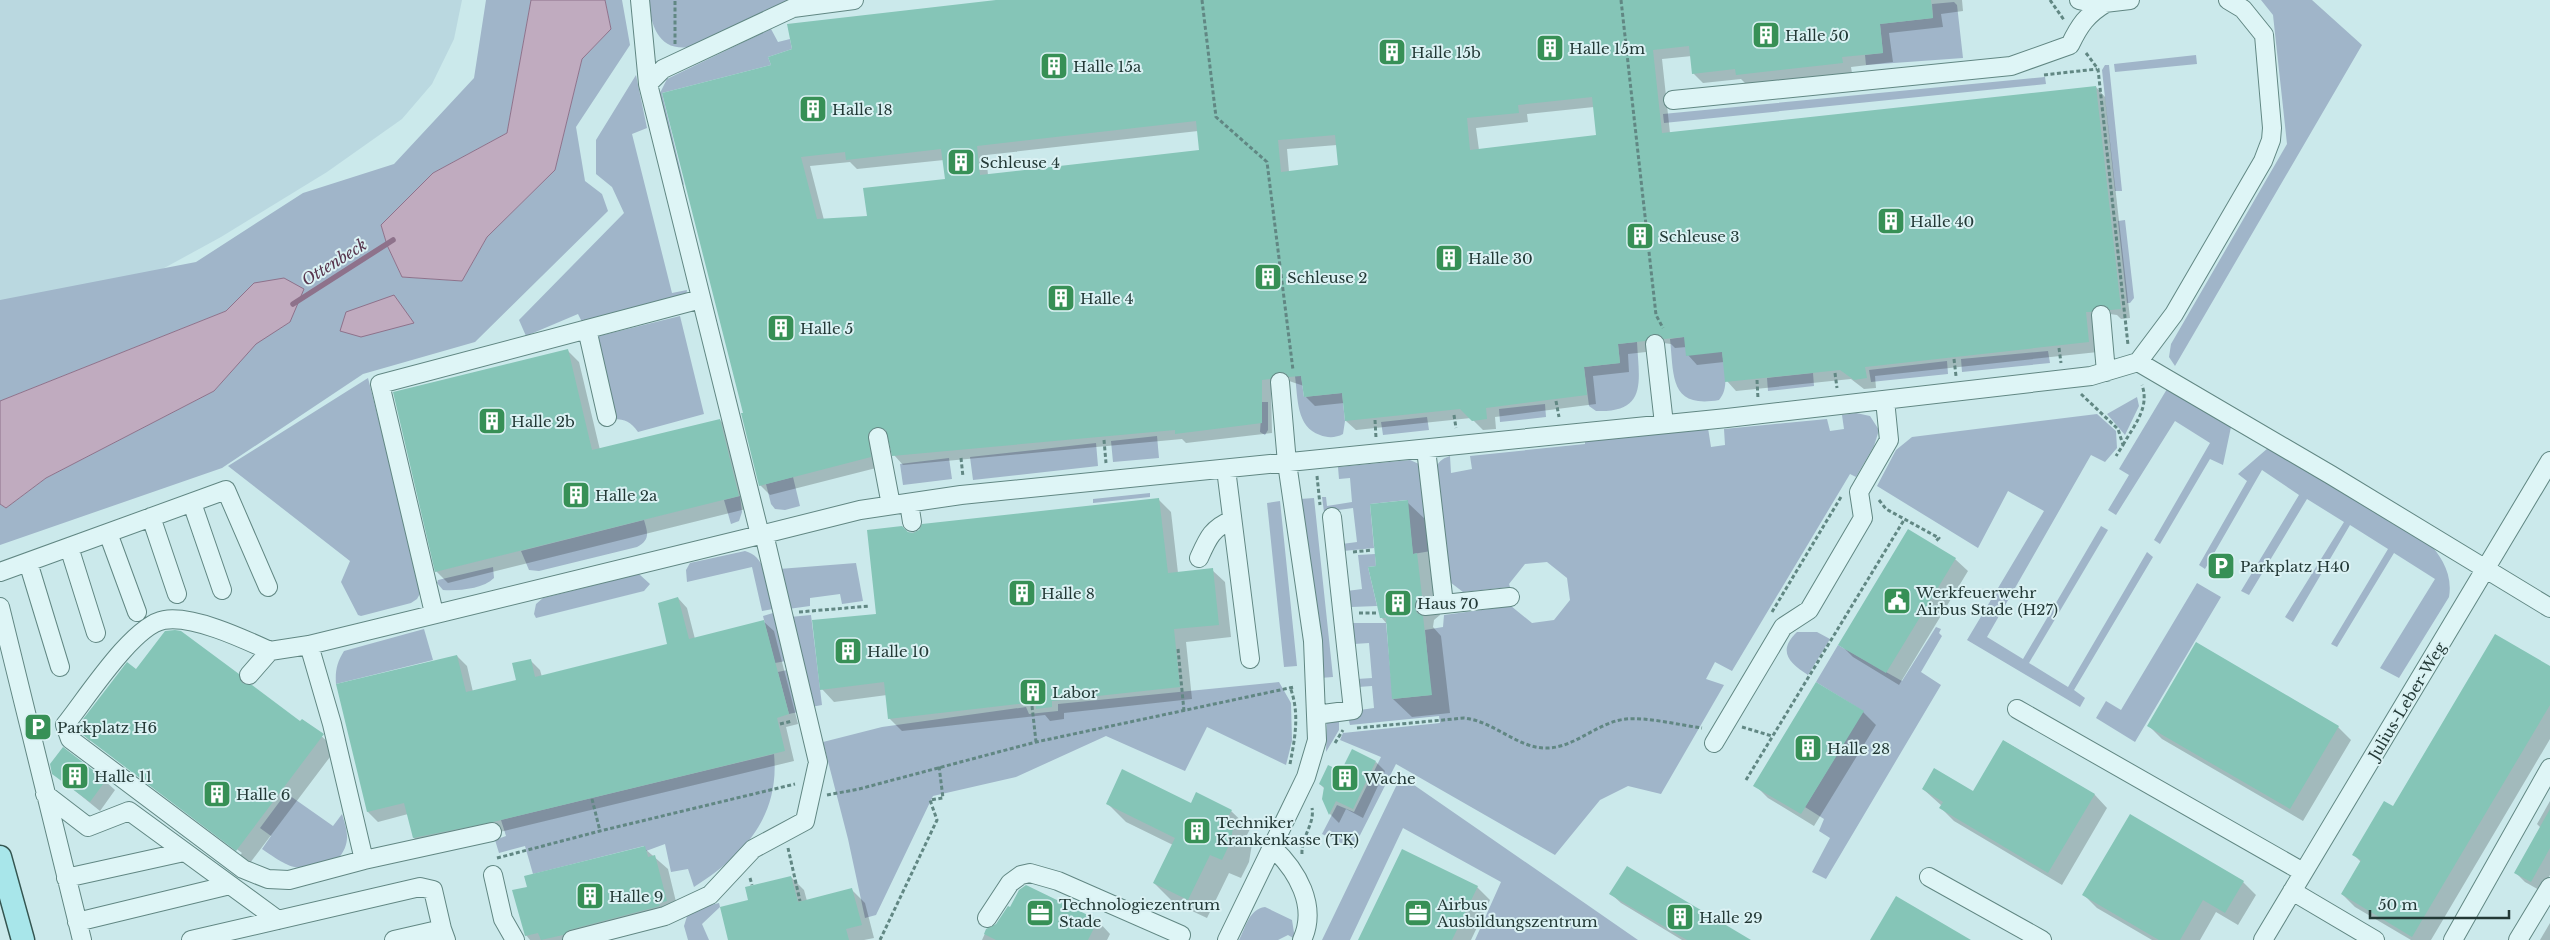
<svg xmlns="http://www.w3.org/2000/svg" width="2550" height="940" viewBox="0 0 2550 940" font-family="'Libre Baskerville',serif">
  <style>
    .farmland { fill: #bad8e0 }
    .green { fill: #a0b5c9 }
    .water { fill: #c0abbf; stroke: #8e728b }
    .shadow { fill: #0003; fill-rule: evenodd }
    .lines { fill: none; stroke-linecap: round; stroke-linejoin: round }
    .stream { stroke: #8e728b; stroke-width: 5.5 }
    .building { fill: #85c5b7; fill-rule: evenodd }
    .minor-casing { stroke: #618783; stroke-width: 20 }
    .major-casing { stroke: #345550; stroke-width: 25 }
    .path { stroke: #618783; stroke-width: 3; stroke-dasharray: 4 2.5; stroke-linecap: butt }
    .minor { stroke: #def5f6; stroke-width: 18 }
    .major { stroke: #a8e6ea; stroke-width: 22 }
    .labels { text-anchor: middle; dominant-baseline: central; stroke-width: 4; stroke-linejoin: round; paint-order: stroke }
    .poi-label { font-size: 15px; fill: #233936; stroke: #daf1f3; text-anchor: start }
    .street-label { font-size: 15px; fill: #233936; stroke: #daf1f3 }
    .water-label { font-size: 16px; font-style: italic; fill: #57344c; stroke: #daf1f3 }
  </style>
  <rect width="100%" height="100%" fill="#cbe9eb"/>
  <!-- farmland -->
  <path class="farmland" d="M0,0h462l-8,39 -22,45 -30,35 -75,53 -106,65 -119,65 -102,25z"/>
  <!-- green -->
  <path class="green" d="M486,0h45l-24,133 -74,40 -52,52 6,20 15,32 60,4 25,-44 68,-67 27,-111 29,-30 -6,-29h17l8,45 -54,82 9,54 17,13 6,17 -133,131 -112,32 -141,94 -222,77v-41l6,4 40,-30 168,-87 42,-48 34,-21 -36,-39 -28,28 -226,90v-101l196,-38 107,-69 91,-29 80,-86z
    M648,0h153l-105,46c-36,8 -44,-16 -48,-46z
    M2261,0h51l50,45 -187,321 -6,-9 2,-13 116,-200 -14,-129z
    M1954,2l3,3 6,53 -97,7 -1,-10 18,-2 -3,-29 53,-6 -1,-14z
    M771,29l7,13 12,-3 2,10 -24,8 3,8 -109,28 22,92 -5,-3 -20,-87 8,-16z
    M2196,55l1,9 -82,8 -1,-8z
    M2105,65h4l13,126h-7l-13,-121z
    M636,75l11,53 -15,6 40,159 15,-3 -1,6 -104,26 -4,-8 -52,22 -7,-16 105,-107 -12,-26 -16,-13v-34z
    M2045,77l1,7 -382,39 -1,-9z
    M2125,220l9,78 -4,5h-3l-9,-82z
    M680,316l24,98 -66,18c-7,-10 -13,-13 -24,-13l-19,-82z
    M1684,337l38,15c2,15 8,36 -3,48 -50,9 -45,-25 -49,-61z
    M1637,342c2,39 11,71 -41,69l-7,-5 -5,-39 36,-4 -2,-19z
    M2048,351l2,12 -88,9 -1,-13z
    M1947,361l1,13 -77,8 -2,-12z
    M1813,373l1,13 -46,5 -1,-13z
    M1295,376h6l3,21 38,-4 3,28 -2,13c-7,4 -16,4 -23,1 -24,-8 -22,-37 -25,-59z
    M368,378l54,212 -5,9 -6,4 -50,13 -3,-1 -17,-33 9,-21 -122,-95z
    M2167,389l64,38 -8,38 -13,-6 -50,85 -6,-4 56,-97 -35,-22 -59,94 -8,-5 21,-35 -10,-6z
    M2137,397l2,9 -14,29 -18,-21z
    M1262,402h6v28l-3,5 -5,-3z
    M1545,404l1,13 -46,5 -1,-13z
    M1856,413l14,3 9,14 -5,16 -18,31 -6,-3 -118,197 -17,-9 -9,17 18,6 -63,109 -33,-8 -28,14 -45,55 -159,-91 -43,85 -31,-15 15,-29 17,7 27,-55 -41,-17 3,-7 97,-10 -1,-7 -89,9 -2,-8 12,-7 14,-2 -2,-22 -14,1 -1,-8 15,-1 -3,-35 -15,1 -1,-21h33l7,76 38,-4 -6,-65 18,-3 1,-12 67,-9 21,17 22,-3 16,-20 -3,-22 -20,-16 -22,2 -16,20 1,3 -47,5 -17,-13 -11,-108c3,-9 6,-12 15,-15l1,17 21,-4 -2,-13 115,-12v-3l123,-13 3,19 14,-2 -1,-16 103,-10 3,12 14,-2 -2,-14z
    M2097,414l19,17 1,17 -12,14 -14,-7 -104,182 36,22 78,-133 7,4 -79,133 39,24 79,-135 6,5 -79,133 11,8 -5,9 -113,-67 77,-129 -36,-20 -30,57 -101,-62 19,-36 16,-13z
    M1427,417l2,13 -46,5 -2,-13z
    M1157,436l2,22 -46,4 -2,-21z
    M1096,443l2,23 -125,14 -3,-23z
    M2268,448l158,92c15,15 27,34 23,57l-50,81 -19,-10 55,-89 -41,-26 -57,94 -6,-3 57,-95 -38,-24 -57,97 -8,-5 59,-95 -37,-23 -58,96 -8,-4 58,-96 -37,-25 -57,99 -6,-4 48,-84 -9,-7z
    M949,458l3,21 -49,6 -3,-21z
    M1410,460l9,4 4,11 8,76 -18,3 -6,-54 -37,4 4,44 -31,3 -1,-7 15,-2 -4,-34 -29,4 -2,-15h4l1,9 25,-4 -2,-24 -11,1 -1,-12z
    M793,477l7,29 -15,4 -10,-1 -4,-5 -5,-20z
    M1150,493v4l-57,6v-4z
    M740,496l2,16 -3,9 -8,3 -7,-24z
    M1314,498l19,179 -13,1 -20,-179z
    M1280,501l17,165 -13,1 -17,-164z
    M644,520c4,13 6,20 -7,27l-98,24 -10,-1 -8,-19z
    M745,551c23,6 23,37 28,58l-11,2 -10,-44 -65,15 -1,-12 4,-7z
    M1375,554l1,12 -8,1 9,39 -26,1 -4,-16 15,-2 -4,-34z
    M856,563l7,38 -21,3 -2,-10 -30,4v8l-22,3 -9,-40z
    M493,567l1,11c-11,11 -36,13 -51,12l-6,-7 1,-3z
    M639,574l11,10 -6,7 -108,27 -2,-4 2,-10 7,-6z
    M2197,583l24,14 -86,145 -39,-24 10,-17 15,9z
    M773,613l13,48 -11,2 -12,-47z
    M811,615l11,90 -11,2 -21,-90z
    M1936,627l5,2 -2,4 3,3 -21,36 20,13 -115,194 -14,-7 18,-34 -11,-7 5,-12 -19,-12 58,-96 -47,-29 22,-37 64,36z
    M424,629l9,31 -97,24c-1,-13 1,-22 8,-33z
    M1797,632h20l13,7 -22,36c-19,-12 -31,-24 -11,-43z
    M787,670l11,42 -9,2 -11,-42z
    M1279,682l12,21 1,38 -6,24 -79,-38 -22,44 -79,-35 -90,41 -83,19 -57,119 -11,3 -17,-79 -25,-97 59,-15 144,-20 3,7 29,-3v-7z
    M1339,719v11l-13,22 1,-32z
    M774,754c6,63 -30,101 -80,133l-6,-18 -17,3 -6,-28 -19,7 -2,-5 -111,28 -8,-28 -26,7 -4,-13 11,-4 -5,-16z
    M1401,776l237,164h-163l26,-58 -98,-54 -53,112h-28z
    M286,793l47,33 9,-12c6,19 9,30 -5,46 -40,11 -40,13 -75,-11l9,-13 -11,-8z
    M719,903l1,4 -18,17 7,16h-21l-4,-14 5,-16z
    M1265,907l27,13 3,19 -7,-4 -10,5h-39c7,-13 10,-31 26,-33z"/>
  <!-- water -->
  <path class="water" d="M531,0h74l6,29 -29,30 -27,111 -68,67 -25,44 -60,-4 -15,-32 -6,-20 52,-52 74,-40z
    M284,278l20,11 -14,33 -34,22 -42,47 -168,87 -40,30 -6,-4v-103l226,-90 28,-28z
    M394,295l20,28 -53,14 -21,-6 6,-19z"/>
  <!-- shadow -->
  <path class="shadow" d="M1006,0h956l1,11 -22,3 2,13 -54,6 4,29 -42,5 1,6 -106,11 -5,-5 -38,4 -10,-10 -1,-17 -30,3 8,74 426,-46 9,10 25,221 -9,1 -4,-4 -7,-1 -9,7 -3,31 -223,24 1,12 -12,1 -13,-10 -115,12 -9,-10 -3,-19 -27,3 -9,-10 -1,-8 -12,1 -4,-4 -8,-1 -8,8 -27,3 1,18 -36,4 3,28 -101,13 1,12 -13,1 -12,-12 -115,12 -10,-9 -2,-18 -29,3 -10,-10 -1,-10 -15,-5 -9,7 -9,1 1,44 -86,10 -4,-4 -279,26 -9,-10 -5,-18 -2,-1 -10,8 3,23 -110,28 -10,-10 -16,-71 28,-348zM1594,107l3,29 -118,14 -3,-22 52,-6 -1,-8zM1198,131l3,20 -213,24 -2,-20zM1337,145l3,21 -51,6 -2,-23zM944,160l2,20 -78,38 -44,2 -14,-54 40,-4 7,7z
    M567,350l12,12 21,88 120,-30 11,12 19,76 -302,75 -12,-12z
    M1158,499l13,13 7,61 34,-3 13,12 6,55 -45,5 6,57 -128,14v6l-14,2 -5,-6 -143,16 -13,-13 -2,-23 -53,7 -12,-13 56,-74 30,-82z
    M1407,502l19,18 14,95 -6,5 -1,7 8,9 9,77 -38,4 -19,-18 -6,-75 -6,-7 -4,-49z
    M1955,559l13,12 -69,114 -46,-28 -13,-13z
    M678,598l9,10 8,31 69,-17 10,9 24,93 -12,3 8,34 -290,70 -80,17 -10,-10 -6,-24 -30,8 -10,-10 -31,-127 120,-29 10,10 6,26 44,-11 13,-21 10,10 2,7 126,-32z
    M2550,668v71l-119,201h-20l-56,-33 -13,-13 19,-32 -7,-7 39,-47z
    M136,671l102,4 10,10 53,38 2,-3 33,29 -86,114 -158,-119 148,111 2,-2 -152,-114v2l-10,-9z
    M1863,712l13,13 -62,101 -46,-28 -13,-13z
    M2149,726l189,1 13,13 -48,81 -141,-82z
    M2004,741l91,54 12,13 -45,77 -108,-64 -13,-13 1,-2 -19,-17 50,4z
    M1376,762l9,9 -22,47 -17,-9 -7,14 -9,-9 -7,-15 2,-10 -5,-5 22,-11z
    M53,773l52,8 10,9 -15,21z
    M2550,801v74l-9,16 -16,-9 -9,-9 25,-45 -4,-4z
    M1107,803l84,1 40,7 19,18 -4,8 6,7 -3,18 -8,16 -12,-5 -22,45 -34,-16 -19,-19 19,-38 -47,-23z
    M644,848l24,21 11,45 -88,26h-61l-4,-5 2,-47z
    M791,877l13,13 3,11 45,-11 13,13 9,35 -10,2h-135l21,-39z
    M2243,882l13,13 -18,30 -22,-13 -16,28h-48l-55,-32 -13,-13z
    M1477,887l13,13 -19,40h-112z
    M1611,894l137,46h-66l-61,-37z
    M1098,921l12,13 -3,6h-125l5,-11z
    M2550,923v17h-10z"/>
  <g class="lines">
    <!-- stream -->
    <path class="stream" d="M293,304l100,-64"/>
  </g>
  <!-- building -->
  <path class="building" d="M996,0h935l2,18 -53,6 3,29 -41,4 1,6 -107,12 -1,-6 -43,5 -3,-28 -36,4 9,83 434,-47 25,223 -11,1 -4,-4 -6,-1 -9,7h-5l3,30 -224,25 2,11 -13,2 -14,-10 -115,12 -3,-30 -36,4 -2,-19 -20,2 -4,-4 -7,-1 -8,7 -27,3 2,19 -36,4 3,28 -101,13 1,11 -15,2 -12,-12 -115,12 -3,-28 -38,4 -3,-21 -12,1 -4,-4 -6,-1 -9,7 -8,1v43l-87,11v-4l-283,26 -6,-26 -10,-3 -8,7 3,23 -112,29 -18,-73h2l-81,-320 109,-28 -3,-8 24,-8 -5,-25zM1592,97l4,38 -126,15 -3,-32 52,-5 -1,-8zM1196,121l3,29 -219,25 -3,-29zM1335,135l3,30 -57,7 -3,-32zM941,149l4,30 -82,9 4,28 -50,3 -16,-62 44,-5 1,8z
    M568,349l24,101 128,-31 19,77 -304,76 -42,-180z
    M1159,498l9,75 45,-5 6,57 -45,4 6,58 -128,14v6l-16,2v-7l-148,17 -4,-37 -64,8 -8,-70 64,-6 -9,-84 35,-4 6,6 5,1 6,-3 3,-6z
    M1408,500l5,54 4,-1 5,43 -6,5 -1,7 2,5 6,3 9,79 -40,4 -6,-81h-6l-12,-51 8,-1 -6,-62z
    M1908,529l48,29 -70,115 -48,-28z
    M678,597l11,42 75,-19 25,94 -12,4 8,33 -292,71 -80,16 -9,-35 -37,9 -31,-128 121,-29 9,37 50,-12 -4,-17 19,-4 4,18 132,-33 -9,-41z
    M175,630l6,1 58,43 3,9 10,2 48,36 2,-2 22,15 -88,117 -157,-119 -2,-5 50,-65 9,7 29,-38z
    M2495,634l55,32v39l-138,232 -71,-43 20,-34 -9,-5 32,-54 9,5z
    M2196,642l143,84 -49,83 -143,-83z
    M1816,682l48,29 -63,103 -48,-28z
    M2003,740l92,54 -47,79 -109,-65 4,-6 -21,-13 12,-21 39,23z
    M63,747l43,33 -16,22 -38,-28 -2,-10z
    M1352,749l24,12 -23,48 -17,-8 -7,14 -7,-16 2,-12 -5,-3 9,-19 13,6z
    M1122,769l69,34 5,-11 36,18 -6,10 8,4 -4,19 -8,17 -12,-5 -22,45 -35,-17 22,-45 -69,-34z
    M2550,809v39l-19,34 -17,-9z
    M2130,814l114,67 -19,32 -22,-13 -23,40h-21l-77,-45z
    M645,846l3,11 7,-2 12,46 -8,2 1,3 -91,24 -6,5 -22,5 -3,-7 -13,3 -13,-46 15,-3 -3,-11z
    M1402,849l76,37 -26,54h-94z
    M1627,866l124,74h-64l-78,-46z
    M791,876l7,26 54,-14 10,37 -16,4 3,11h-121l-8,-33 28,-7 -3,-13z
    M1026,885l72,35 -10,20h-92l-12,-6 2,-5 10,-5 12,-18 2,1 9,-17z
    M1896,896l75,44h-101z"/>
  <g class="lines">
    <defs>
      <path id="minor" d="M640,0l8,84 112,451 100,-25 101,-15 766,-77 364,-42 47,-14 36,-48 89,-153 8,-21 1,-12 -8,-93 -21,-26 -15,-9
        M2079,0l17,4 34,-4
        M648,84l15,-15 130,-61 61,-8
        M1673,100l338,-34 59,-21c9,-19 17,-31 36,-42
        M2101,315l5,57
        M587,329l20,88
        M1655,344l9,80
        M2138,362l193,113 219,133
        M878,437l13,68
        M1426,449l18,155
        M1226,469l24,190
        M192,503l30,87
        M909,503l3,19
        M151,517l26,77
        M108,533l29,79
        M69,547l27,86
        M1199,558c9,-20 13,-30 33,-38
        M28,562l32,105
        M0,572l226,-82 42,97
        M1425,606l85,-9
        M0,607l82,333
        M434,613l-54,-229 321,-85
        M270,651c-26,-12 -77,-36 -106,-31 -31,5 -78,79 -99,105l5,14 173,130 25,10 21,1 75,-20 -32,-136 -23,-79
        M249,675l21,-24 39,-6 451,-110
        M2017,709l286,163
        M1316,715l37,-5 -21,-193
        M1714,743l69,-116 26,-17 54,-92 -4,-26 30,-52 -4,-40
        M45,794l43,33 41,-16 149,109
        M1272,847c25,23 46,59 30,93
        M364,860l128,-28
        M493,875l10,44 12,21
        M1929,877l113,63
        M66,878l118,-26
        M2292,891l83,49
        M987,918l23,-35 11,-8 9,-2 28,8 123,54
        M77,922l153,-37
        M191,940l229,-53 13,3 9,39
        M394,940l48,-11 4,11
        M572,940l93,-24 45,-21 43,-46 52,-28 13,-59 -54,-228
        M1227,940l79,-163 11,-37 -4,-99 -26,-178 -7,-81
        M2263,940l287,-479
        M2453,940l97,-172
        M2518,940l32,-53"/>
      <path id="major" d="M0,857l23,83"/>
    </defs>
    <!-- minor casing -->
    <use href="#minor" class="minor-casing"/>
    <!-- major casing -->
    <use href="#major" class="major-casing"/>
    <!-- path -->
    <path class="path" d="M1202,0l14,117 51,45 26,208
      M1621,0l35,315 7,13
      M2050,0l14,20
      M675,44v-44
      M2086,53l12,16 30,276
      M2044,75l53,-6
      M2059,348l2,15
      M1954,359l2,17
      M1835,373l2,15
      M1757,380l1,19
      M2081,394l37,35 5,16 -7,11
      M1556,401l3,16
      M1454,415l2,13
      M1375,420l1,18
      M1104,440l2,23
      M2123,445c11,-20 27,-37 19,-60
      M961,458l2,19
      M1317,476l3,29
      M1879,500l7,9 53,29 -4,4
      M1353,552l19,-2
      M799,612l71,-6
      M1772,612l69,-115
      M1359,613h17
      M1178,649l6,62
      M1032,706l4,36
      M780,724l12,-3
      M1742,727l30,9
      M1357,728l107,-10c29,3 54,30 81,30 29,1 52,-26 81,-29 22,-2 53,6 76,9
      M1335,743l8,-13
      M1290,764c5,-26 10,-51 0,-77
      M1746,780l158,-260
      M827,795l32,-6 177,-47 258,-55
      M592,799l8,32
      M788,848l12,53
      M1302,854c-1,-17 13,-30 10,-46
      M497,858l103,-27 195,-47
      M750,878l2,7
      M880,940l57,-120 -7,-20 13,-2 -4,-32"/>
    <!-- minor -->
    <use href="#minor" class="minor"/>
    <!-- major -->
    <use href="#major" class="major"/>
  </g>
  <!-- icons -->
  <defs>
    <symbol id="building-square" viewBox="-11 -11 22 22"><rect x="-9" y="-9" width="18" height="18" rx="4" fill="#379056" stroke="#daf1f3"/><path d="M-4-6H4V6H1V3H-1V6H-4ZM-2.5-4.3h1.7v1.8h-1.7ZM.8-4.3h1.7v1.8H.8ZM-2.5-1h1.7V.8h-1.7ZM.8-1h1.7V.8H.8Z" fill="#fff"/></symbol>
    <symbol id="parking-square" viewBox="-11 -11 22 22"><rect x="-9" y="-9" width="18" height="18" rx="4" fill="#379056" stroke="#daf1f3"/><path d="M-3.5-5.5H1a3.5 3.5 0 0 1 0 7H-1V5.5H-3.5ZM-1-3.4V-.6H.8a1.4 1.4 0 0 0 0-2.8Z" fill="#fff"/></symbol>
    <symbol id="civic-square" viewBox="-11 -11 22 22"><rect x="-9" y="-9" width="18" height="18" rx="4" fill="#379056" stroke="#daf1f3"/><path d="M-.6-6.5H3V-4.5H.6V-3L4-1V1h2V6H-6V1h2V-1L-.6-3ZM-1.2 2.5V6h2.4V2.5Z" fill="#fff"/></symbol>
    <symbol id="office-square" viewBox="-11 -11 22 22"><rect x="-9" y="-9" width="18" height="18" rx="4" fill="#379056" stroke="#daf1f3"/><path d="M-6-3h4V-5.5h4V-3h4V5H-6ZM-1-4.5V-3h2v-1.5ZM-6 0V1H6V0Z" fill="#fff"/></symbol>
  </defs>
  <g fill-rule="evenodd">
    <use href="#building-square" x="1750" y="19" width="32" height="32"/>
    <use href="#building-square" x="1534" y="32" width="32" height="32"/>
    <use href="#building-square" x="1376" y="36" width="32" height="32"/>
    <use href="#building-square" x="1038" y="50" width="32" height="32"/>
    <use href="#building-square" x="797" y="93" width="32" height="32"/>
    <use href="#building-square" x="945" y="146" width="32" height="32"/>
    <use href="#building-square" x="1875" y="205" width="32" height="32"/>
    <use href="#building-square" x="1624" y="220" width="32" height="32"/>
    <use href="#building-square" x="1433" y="242" width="32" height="32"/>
    <use href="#building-square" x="1252" y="261" width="32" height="32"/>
    <use href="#building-square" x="1045" y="282" width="32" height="32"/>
    <use href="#building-square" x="765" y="312" width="32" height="32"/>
    <use href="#building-square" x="476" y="405" width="32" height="32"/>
    <use href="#building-square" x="560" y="479" width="32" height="32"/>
    <use href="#parking-square" x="2205" y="550" width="32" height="32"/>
    <use href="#building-square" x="1006" y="577" width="32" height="32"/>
    <use href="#civic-square" x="1881" y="585" width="32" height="32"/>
    <use href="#building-square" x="1382" y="587" width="32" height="32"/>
    <use href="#building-square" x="832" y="635" width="32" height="32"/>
    <use href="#building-square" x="1017" y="676" width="32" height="32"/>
    <use href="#parking-square" x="22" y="711" width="32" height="32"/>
    <use href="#building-square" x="1792" y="732" width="32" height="32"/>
    <use href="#building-square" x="59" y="760" width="32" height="32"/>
    <use href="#building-square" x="1329" y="762" width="32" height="32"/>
    <use href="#building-square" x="201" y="778" width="32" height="32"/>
    <use href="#building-square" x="1181" y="815" width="32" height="32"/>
    <use href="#building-square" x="574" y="880" width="32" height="32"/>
    <use href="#office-square" x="1024" y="897" width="32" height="32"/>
    <use href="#office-square" x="1402" y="897" width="32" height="32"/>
    <use href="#building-square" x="1664" y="901" width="32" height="32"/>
  </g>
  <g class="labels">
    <!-- poi labels -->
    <g class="poi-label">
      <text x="1785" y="35">Halle 50</text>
      <text x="1569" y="48">Halle 15m</text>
      <text x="1411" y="52">Halle 15b</text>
      <text x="1073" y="66">Halle 15a</text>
      <text x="832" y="109">Halle 18</text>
      <text x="980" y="162">Schleuse 4</text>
      <text x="1910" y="221">Halle 40</text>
      <text x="1659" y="236">Schleuse 3</text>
      <text x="1468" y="258">Halle 30</text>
      <text x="1287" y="277">Schleuse 2</text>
      <text x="1080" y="298">Halle 4</text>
      <text x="800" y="328">Halle 5</text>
      <text x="511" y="421">Halle 2b</text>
      <text x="595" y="495">Halle 2a</text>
      <text x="2240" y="566">Parkplatz H40</text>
      <text x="1916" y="592">Werkfeuerwehr<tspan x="1916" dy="17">Airbus Stade (H27)</tspan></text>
      <text x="1041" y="593">Halle 8</text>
      <text x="1417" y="603">Haus 70</text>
      <text x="867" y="651">Halle 10</text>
      <text x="1052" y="692">Labor</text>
      <text x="57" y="727">Parkplatz H6</text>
      <text x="1827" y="748">Halle 28</text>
      <text x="94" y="776">Halle 11</text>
      <text x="1364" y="778">Wache</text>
      <text x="236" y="794">Halle 6</text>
      <text x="1216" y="822">Techniker<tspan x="1216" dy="17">Krankenkasse (TK)</tspan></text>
      <text x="609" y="896">Halle 9</text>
      <text x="1059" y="904">Technologiezentrum<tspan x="1059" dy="17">Stade</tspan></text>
      <text x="1437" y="904">Airbus<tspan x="1437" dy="17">Ausbildungszentrum</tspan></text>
      <text x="1699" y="917">Halle 29</text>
    </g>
    <!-- street labels -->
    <g class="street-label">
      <text transform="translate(2407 701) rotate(-59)">Julius-Leber-Weg</text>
    </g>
    <!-- water labels -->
    <g class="water-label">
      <text transform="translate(334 262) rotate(-32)">Ottenbeck</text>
    </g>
  </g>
  <!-- scale -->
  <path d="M2370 910v8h139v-8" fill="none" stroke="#233936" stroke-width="2.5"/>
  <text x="2378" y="910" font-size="15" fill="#233936" stroke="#daf1f3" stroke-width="4" paint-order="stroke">50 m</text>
</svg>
